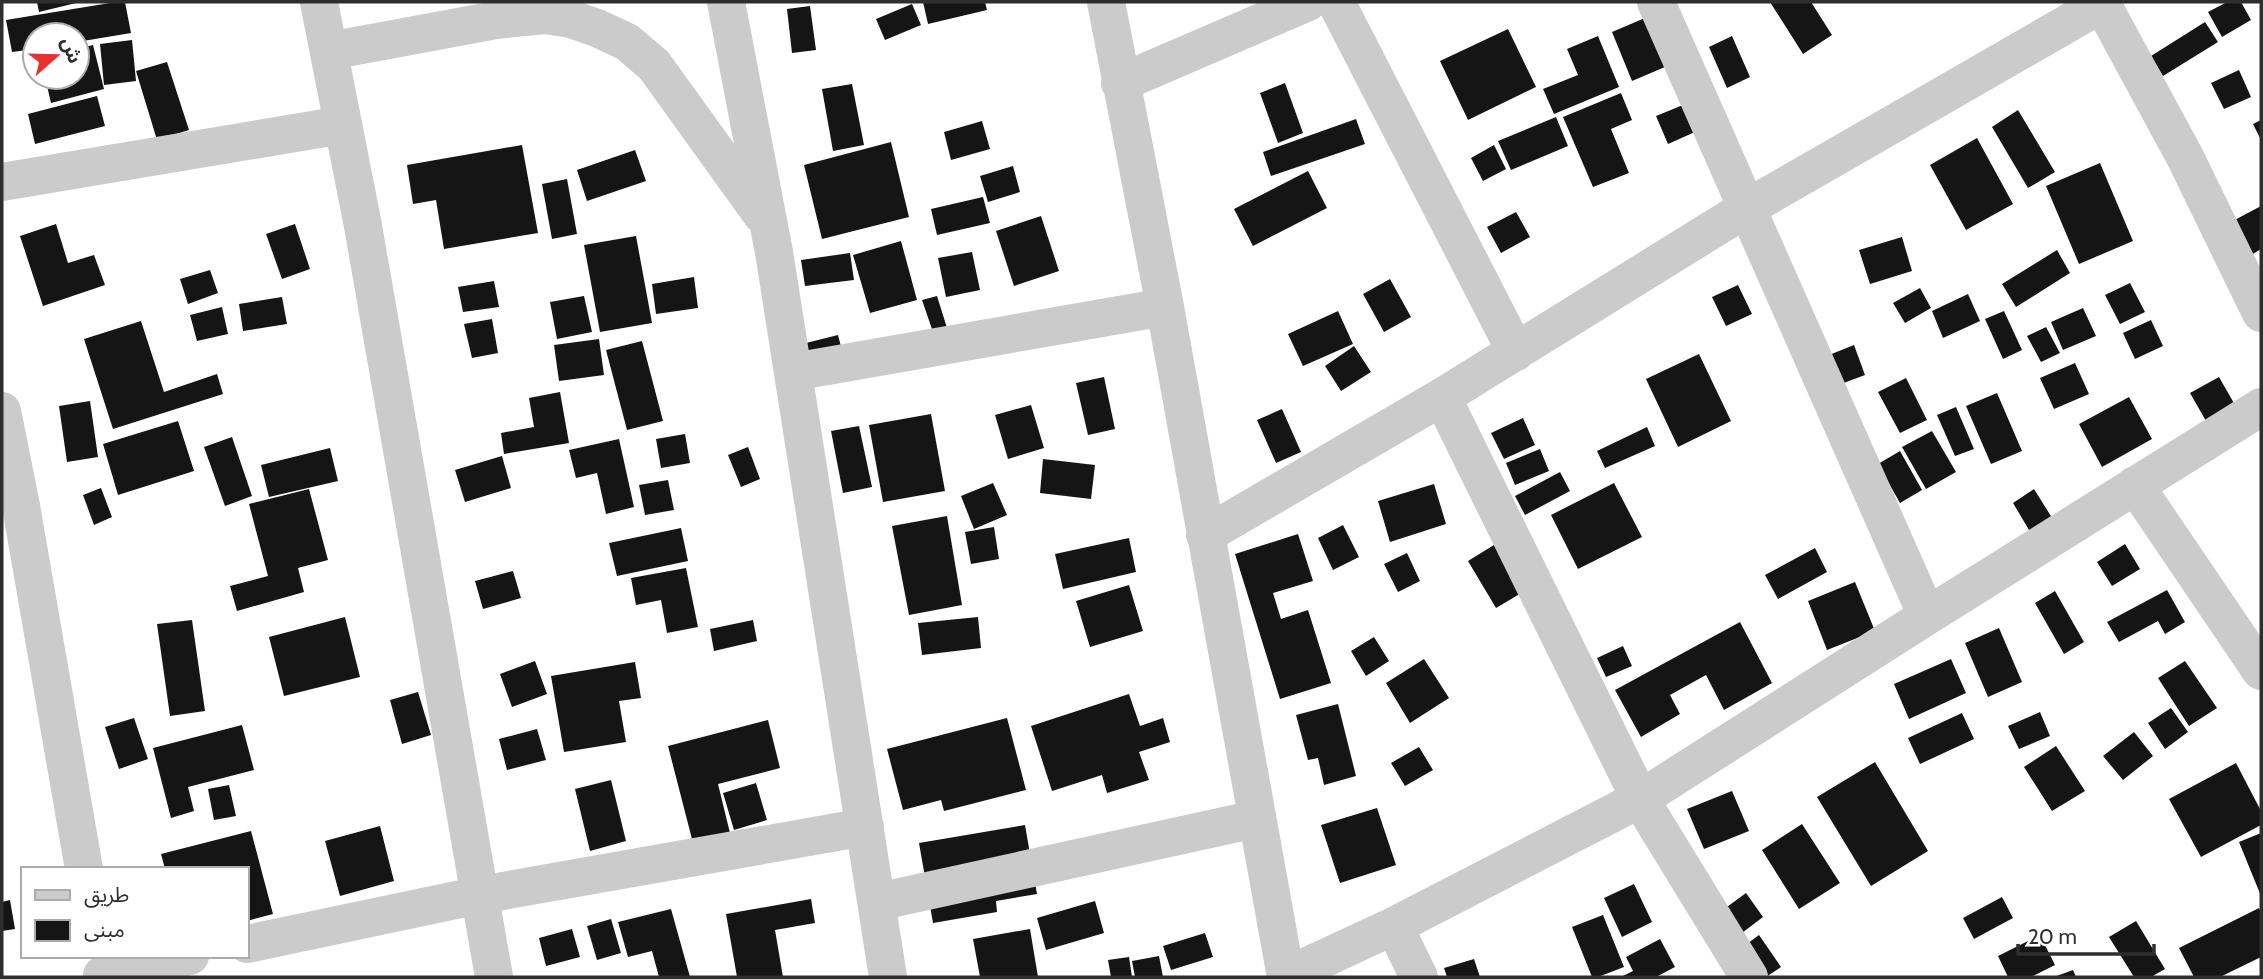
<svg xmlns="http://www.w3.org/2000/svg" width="2263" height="979" viewBox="0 0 2263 979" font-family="Cabin,'Noto Sans Arabic',sans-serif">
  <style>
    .building { fill: #151515 }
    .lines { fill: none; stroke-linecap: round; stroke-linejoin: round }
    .minor { stroke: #cbcbcb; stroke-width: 38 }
  </style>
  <rect width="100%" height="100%" fill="#fff"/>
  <!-- building -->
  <path class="building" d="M37,2h39v1l-37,9z
    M116,2h9l6,31 -54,9v-7h-42v14l-23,3 -6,-32z
    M923,2h62l2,8 -59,14z
    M1770,2h41l21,33 -29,19z
    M2227,2h14l10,18 -29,17 -14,-25z
    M912,4l9,21 -36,15 -9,-21z
    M810,6l6,44 -24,3 -5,-44z
    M1645,18l20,49 -33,14 -20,-49z
    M2205,22l13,20 -55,34 -12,-20z
    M1508,29l28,58 -68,33 -28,-59z
    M1598,36l21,51 -65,27 -11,-25 35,-14 -11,-26z
    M1732,36l18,41 -23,11 -18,-41z
    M132,40l4,41 -32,4 -4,-41z
    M93,45l11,44 -53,14 -6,-26h32v-28z
    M167,62l22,68 -32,10 -21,-69z
    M2239,70l12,27 -27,12 -13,-26z
    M1285,83l18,50 -25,10 -18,-50z
    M852,84l12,61 -31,6 -11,-62z
    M1621,93l11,27 -21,9 18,44 -36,14 -30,-70z
    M97,96l8,30 -70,18 -7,-30z
    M1683,105l12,27 -27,12 -12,-28z
    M2018,110l37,62 -27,16 -36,-61z
    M1556,117l12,29 -57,24 -13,-29z
    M1356,119l9,25 -94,32 -8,-24z
    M2261,120v20l-8,-16z
    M982,121l8,28 -39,11 -7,-28z
    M1977,138l36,66 -47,26 -36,-65z
    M891,142l18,75 -87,22 -18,-74z
    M522,145l16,88 -94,16 -8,-49 -23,4 -6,-39z
    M1494,145l12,24 -23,12 -12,-23z
    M635,150l11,31 -59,20 -10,-31z
    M2100,163l33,78 -54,23 -33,-78z
    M1013,166l7,26 -32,10 -8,-26z
    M1308,171l19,37 -74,38 -19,-37z
    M567,179l10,55 -25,5 -10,-55z
    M983,197l7,26 -53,12 -6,-26z
    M2261,206v43l-13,8 -19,-34z
    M1516,212l14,25 -29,16 -14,-26z
    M1041,216l18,55 -45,15 -18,-55z
    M56,224l12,39 26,-8 11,30 -62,21 -23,-70z
    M295,224l15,45 -28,10 -16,-45z
    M636,236l16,87 -52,9 -16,-87z
    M1902,237l10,34 -42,13 -11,-34z
    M901,241l16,59 -47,13 -17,-58z
    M2057,250l13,23 -54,34 -14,-23z
    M972,252l8,38 -34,7 -8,-39z
    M850,253l4,27 -49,6 -4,-26z
    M210,270l8,23 -30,11 -8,-25z
    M694,277l4,31 -42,6 -4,-30z
    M1390,279l21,38 -27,15 -21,-38z
    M494,281l5,26 -36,5 -5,-25z
    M2130,283l15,29 -25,12 -15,-29z
    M1738,285l14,29 -26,12 -14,-29z
    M1920,288l11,20 -26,15 -12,-20z
    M1968,294l12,27 -37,17 -11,-27z
    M584,296l8,36 -35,7 -7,-37z
    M937,296l11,35 -14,4 -12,-35z
    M282,297l5,27 -44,7 -4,-27z
    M222,307l6,27 -31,7 -7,-26z
    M2083,308l13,28 -33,14 -12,-28z
    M1338,311l15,33 -50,22 -15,-32z
    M2004,311l18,39 -19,9 -18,-40z
    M492,319l6,34 -26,5 -8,-34z
    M2151,320l12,26 -28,13 -12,-26z
    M141,321l23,71 53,-18 6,20 -110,35 -29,-90z
    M2046,327l14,26 -19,9 -14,-26z
    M838,335l6,23 -54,-11z
    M599,339l5,36 -45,6 -5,-36z
    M642,341l21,80 -36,9 -21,-80z
    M1854,345l11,30 -24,9 -12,-29z
    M1354,346l17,26 -30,19 -16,-25z
    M1699,354l32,67 -53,26 -32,-68z
    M2075,363l14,31 -35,15 -14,-31z
    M1104,377l11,52 -27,6 -12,-52z
    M2219,377l16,28 -29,16 -16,-28z
    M1906,378l21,42 -27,13 -22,-41z
    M560,392l9,51 -65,11 -3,-21 33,-6 -5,-29z
    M1997,393l25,58 -31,13 -25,-58z
    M2129,397l23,42 -50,28 -23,-43z
    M90,401l8,56 -31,5 -8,-56z
    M1031,405l13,43 -36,11 -13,-44z
    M1956,407l18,42 -19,7 -18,-41z
    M1282,409l19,43 -25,11 -19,-43z
    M931,414l14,77 -62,11 -14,-77z
    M1523,418l12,27 -31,14 -13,-26z
    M178,421l16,50 -76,24 -15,-51z
    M859,426l13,61 -29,6 -12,-62z
    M1647,427l8,19 -50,22 -8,-17z
    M1932,431l24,41 -30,17 -24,-42z
    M685,434l5,29 -29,5 -5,-29z
    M232,437l20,59 -27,10 -21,-59z
    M619,439l15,68 -28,7 -9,-41 -21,5 -7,-28z
    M748,447l12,32 -19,8 -13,-32z
    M330,448l8,33 -69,16 -8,-32z
    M1540,449l9,22 -34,14 -9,-22z
    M1900,451l22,39 -22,13 -22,-39z
    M502,456l9,32 -46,14 -10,-32z
    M1043,459l52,6 -4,34 -51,-6z
    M1560,472l10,19 -45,24 -10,-19z
    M668,480l6,30 -29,5 -6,-30z
    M993,483l14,32 -33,14 -13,-33z
    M1614,483l28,54 -64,32 -27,-54z
    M1434,484l12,40 -56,18 -12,-41z
    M101,488l11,29 -18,8 -11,-30z
    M309,489l19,71 -30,8 6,24 -67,19 -7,-25 38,-10 -19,-72z
    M2034,489l20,32 -22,14 -19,-32z
    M947,516l15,89 -53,10 -17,-89z
    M1343,525l16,32 -26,13 -15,-32z
    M994,527l5,32 -28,5 -6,-32z
    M681,528l7,33 -71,15 -8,-33z
    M1298,534l15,47 -40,12 8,26 27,-9 23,73 -51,16 -45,-145z
    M1129,538l7,34 -73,17 -8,-35z
    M2125,544l15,25 -28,17 -15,-24z
    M1494,545l29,47 -27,16 -28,-47z
    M1815,548l12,24 -49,27 -13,-24z
    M1407,553l13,28 -22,11 -14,-28z
    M686,568l12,59 -31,6 -6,-33 -25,5 -5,-27z
    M513,571l8,27 -38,11 -8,-28z
    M1855,582l20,49 -48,19 -19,-49z
    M1129,585l14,46 -53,16 -14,-46z
    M2167,590l18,32 -20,12 -7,-13 -39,21 -12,-20z
    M2055,591l29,51 -20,12 -29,-51z
    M345,617l15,60 -76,19 -15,-59z
    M978,617l3,31 -59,7 -4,-32z
    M192,620l13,91 -35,5 -13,-92z
    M753,620l4,21 -43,10 -4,-22z
    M1740,622l32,61 -48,27 -18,-35 -36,20 10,19 -39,23 -26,-47z
    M1999,628l23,54 -34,15 -23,-54z
    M1374,637l15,24 -23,15 -15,-25z
    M1623,646l9,20 -26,11 -9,-19z
    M1424,659l25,39 -39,25 -24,-40z
    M1951,659l15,34 -57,26 -15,-35z
    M535,661l12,33 -35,13 -12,-33z
    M2185,661l32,47 -28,18 -31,-48z
    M635,662l6,36 -22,3 7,41 -62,10 -13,-76z
    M418,692l13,43 -29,9 -12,-44z
    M1129,694l11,32 23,-8 7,24 -31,10 10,28 -42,13 -5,-18 -50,16 -21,-65z
    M1338,704l18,72 -32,9 -6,-27 -10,2 -12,-45z
    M2171,708l17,24 -23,17 -17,-26z
    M2040,712l10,24 -31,13 -11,-23z
    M1962,713l12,26 -54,25 -12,-26z
    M134,718l14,41 -29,10 -14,-42z
    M1007,718l19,72 -82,21 -3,-11 -38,10 -16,-61z
    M768,720l12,48 -62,16 12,49 -37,10 -25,-97z
    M242,725l12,45 -66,17 6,24 -23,7 -18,-70z
    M537,729l9,31 -39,10 -8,-31z
    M2134,732l19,24 -30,24 -20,-24z
    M2056,746l29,45 -33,20 -28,-44z
    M1419,747l14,23 -28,16 -14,-23z
    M1875,762l53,89 -57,35 -54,-89z
    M2236,763l25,48v14l-60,32 -32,-58z
    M611,780l15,61 -36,10 -15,-62z
    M756,783l11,37 -33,10 -11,-37z
    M229,785l7,31 -22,4 -6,-31z
    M1732,791l17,40 -45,18 -17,-40z
    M1377,808l19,57 -56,18 -19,-58z
    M1802,824l38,59 -41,26 -37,-59z
    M1025,825l12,69 -41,7 1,11 -64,11 -14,-80z
    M380,826l14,55 -54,15 -15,-55z
    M251,831l22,83 -26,7v-52h-82l-4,-15z
    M2261,833v63l-22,-54z
    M1634,884l18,38 -30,15 -18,-39z
    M1746,893l17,24 -29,22 -18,-24z
    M2002,897l11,21 -39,21 -11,-21z
    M811,899l4,24 -40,7 8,47h-46l-11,-63z
    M10,900l5,29 -13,2v-29z
    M1095,901l9,32 -58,17 -9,-32z
    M2259,908l2,5v44l-41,20h-26l-15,-29z
    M671,909l19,68h-31l-7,-26 -24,6 -10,-35z
    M1603,915l21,52 -26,10h-6l-20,-50z
    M611,919l10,34 -24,7 -10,-34z
    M2136,921l29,48 -14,8h-17l-25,-40z
    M572,929l8,28 -34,9 -7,-28z
    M1030,929l8,48h-58l-7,-38z
    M1205,933l8,24 -42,13 -8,-24z
    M1759,935l22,32 -15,10 -34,-22z
    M2040,935l15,30 -24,12h-23l-10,-21z
    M1660,939l15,28 -19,10h-35l12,-6 -7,-14z
    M1159,956l4,21h-28l-3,-16z
    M1129,957l3,20h-21l-3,-17z
    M1474,959l6,18h-33l-3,-9z
    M2073,970l3,7h-22z"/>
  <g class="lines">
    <!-- minor -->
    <path class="minor" d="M319,2l44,224 131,751
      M726,2l48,250 114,725
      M1106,2l59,305 121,670
      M1336,2l180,350
      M1656,2l271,614
      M2102,4l83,153 76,156
      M329,51l167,-31 49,-5 26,4 26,9 30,14 27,23 108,150
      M1120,83l188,-81
      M2,182l341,-57
      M793,372l372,-65
      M1442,397l198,402 109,178
      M2,411l19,95 63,363
      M2135,485l126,186
      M1205,535l237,-138 305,-189 358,-206
      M877,902l379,-83
      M1394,926l25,51
      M247,944l233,-49 385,-68
      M102,975l88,-19
      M1286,976l108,-50 246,-127 287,-183 334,-209"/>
  </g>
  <!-- border -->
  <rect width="2263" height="979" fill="none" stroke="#2e2e2e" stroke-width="7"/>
  <!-- legend -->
  <rect x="21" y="867" width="228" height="91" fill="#ffffff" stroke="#ababab" stroke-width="2"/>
  <rect x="35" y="890" width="35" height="10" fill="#cbcbcb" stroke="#ababab" stroke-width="2"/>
  <text x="84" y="902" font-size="21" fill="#2e2e2e">طريق</text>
  <rect x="35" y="920" width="35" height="21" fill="#151515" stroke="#ababab" stroke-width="2"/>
  <text x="84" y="937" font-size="21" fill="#2e2e2e">مبنى</text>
  <!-- north arrow -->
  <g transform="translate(56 56) rotate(70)"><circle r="33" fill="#ffffff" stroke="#ababab" stroke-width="2"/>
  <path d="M0-5L12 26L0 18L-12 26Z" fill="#e7332d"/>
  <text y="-10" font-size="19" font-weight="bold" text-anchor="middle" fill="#2e2e2e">ش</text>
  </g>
  <!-- scale -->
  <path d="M2018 944v10h136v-10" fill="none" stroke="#2e2e2e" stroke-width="3.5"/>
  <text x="2028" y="944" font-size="21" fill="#2e2e2e" stroke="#ffffff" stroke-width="5" paint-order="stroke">20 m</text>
</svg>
